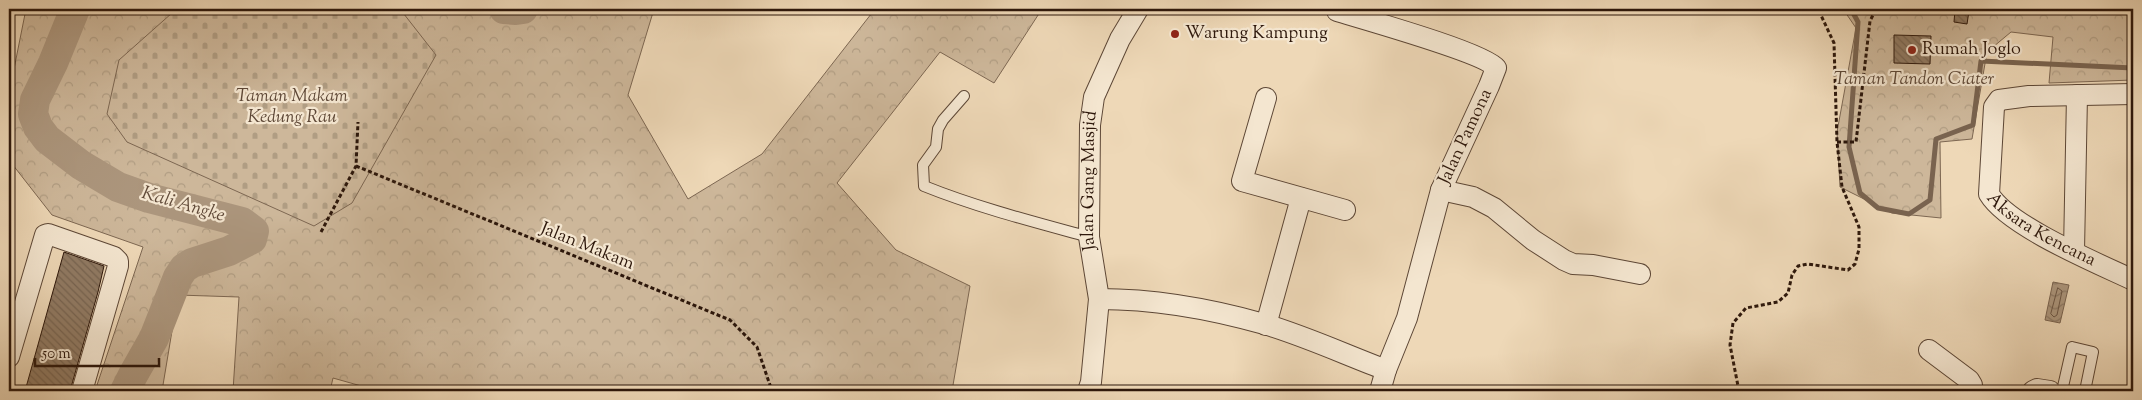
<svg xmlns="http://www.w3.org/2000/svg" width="2142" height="400" viewBox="0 0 2142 400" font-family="'Sorts Mill Goudy',serif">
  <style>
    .forest { fill: url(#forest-crowns); stroke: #7d6752 }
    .cemetery { fill: url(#cemetery-stones); stroke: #7d6752 }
    .water { fill: url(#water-waves); stroke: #79634f }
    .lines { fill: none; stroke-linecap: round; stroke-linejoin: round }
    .shore { stroke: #6c5644; stroke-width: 1 }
    .stream { stroke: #79634f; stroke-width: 5 }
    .river { stroke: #ac967d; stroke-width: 30 }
    .building { fill: url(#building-back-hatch); stroke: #2d170b }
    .lane-casing { stroke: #5d4736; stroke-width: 12 }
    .street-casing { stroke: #5d4736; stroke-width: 22 }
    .path { stroke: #2d170b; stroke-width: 3; stroke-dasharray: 4 2.5; stroke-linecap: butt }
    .lane { stroke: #f4e6d0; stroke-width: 10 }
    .street { stroke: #f4e6d0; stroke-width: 20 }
    .poi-dot { fill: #8f2418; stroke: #f4e6d0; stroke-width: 2 }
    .labels { text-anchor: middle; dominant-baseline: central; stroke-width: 4.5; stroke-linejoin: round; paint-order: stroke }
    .poi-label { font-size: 18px; fill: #2d170b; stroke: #f4e6d0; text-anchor: start }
    .park-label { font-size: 18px; font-style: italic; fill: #5d4736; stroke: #f4e6d0 }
    .street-label { font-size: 18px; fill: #2d170b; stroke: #f4e6d0 }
    .water-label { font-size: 19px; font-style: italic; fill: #604a39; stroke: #f4e6d0 }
  </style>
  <defs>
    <pattern id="forest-crowns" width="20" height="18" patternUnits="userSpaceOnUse" patternTransform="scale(1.25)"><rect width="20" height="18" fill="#cdb79a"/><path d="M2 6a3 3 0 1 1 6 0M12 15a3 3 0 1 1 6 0" fill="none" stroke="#b09d83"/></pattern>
    <pattern id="cemetery-stones" width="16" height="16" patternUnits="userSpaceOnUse" patternTransform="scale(1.25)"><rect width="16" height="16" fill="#cdb79a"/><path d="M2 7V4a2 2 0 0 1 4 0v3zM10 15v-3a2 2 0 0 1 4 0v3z" fill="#b09d83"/></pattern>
    <pattern id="water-waves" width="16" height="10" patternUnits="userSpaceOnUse" patternTransform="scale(1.25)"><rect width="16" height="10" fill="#ac967d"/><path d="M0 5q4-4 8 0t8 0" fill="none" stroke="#8c7965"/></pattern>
    <pattern id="building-back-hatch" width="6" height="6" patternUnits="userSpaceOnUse" patternTransform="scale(1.25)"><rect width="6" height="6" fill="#917b64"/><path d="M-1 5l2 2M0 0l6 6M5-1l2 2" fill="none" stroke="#776451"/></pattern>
  </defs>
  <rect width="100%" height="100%" fill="#eed8b7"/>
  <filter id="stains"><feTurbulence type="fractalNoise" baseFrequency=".004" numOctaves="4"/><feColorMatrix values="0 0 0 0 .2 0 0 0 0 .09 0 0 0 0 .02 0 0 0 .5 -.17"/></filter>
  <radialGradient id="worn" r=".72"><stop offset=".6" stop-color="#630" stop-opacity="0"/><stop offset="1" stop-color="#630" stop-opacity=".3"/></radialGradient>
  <!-- forest -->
  <path class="forest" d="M26,9h628l-26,86 60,104 74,-45 113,-145h167l-48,74 -54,-31 -103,131 59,67 74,36 -18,105h-573l-46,-13 -3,13h-97l6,-94 -61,-2 -16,96h-67l48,-144 -91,-32 -43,-55v-66z
    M1843,9h290v71l-84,3 4,-46 -42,-5 -24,20 -15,87 -32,3 1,76 -49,-5 -52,-26 -3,-55 19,-104z"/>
  <!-- cemetery -->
  <path class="cemetery" d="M184,9h216l36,46 -84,148 -38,23 -187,-84 -20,-28 12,-54 53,-47z"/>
  <!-- water -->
  <path class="water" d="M2053,282l16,3 -9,38 -15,-3z"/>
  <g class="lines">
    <!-- shore -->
    <path class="shore" d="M2058,288l4,3 -5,24 -3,2 -3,-3z"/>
    <!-- stream -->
    <path class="stream" d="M1851,9l7,13 -9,125 11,46 18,15 31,6 21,-14 6,-61 37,-14 8,-64 152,7"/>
    <!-- river -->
    <path class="river" d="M75,9l-22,54 -18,37 -2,14 5,13 9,12 34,26 37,22 31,11 93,24 12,9 -2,8 -23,12 -37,12 -8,5 -6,9 -24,61 -21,37 -8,16
      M504,9l12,1 7,-1"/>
  </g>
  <!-- building -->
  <path class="building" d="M1955,10l14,1 -2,13 -13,-2z
    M1894,35l37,1 -1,28 -36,-1z
    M64,252l40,14 -6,26 -28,99h-45z"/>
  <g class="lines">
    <defs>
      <path id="lane" d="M964,96l-21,24 -5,9 -2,18 -13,18 1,21c52,21 110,36 165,51
        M2062,391l10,-44 21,5 -8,39"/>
      <g id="street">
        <path d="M1337,9v2c26,8 148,42 159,57l-7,18 -48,104 -34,128 -21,52 -6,21"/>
        <path id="s1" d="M2133,94l-104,2 -30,4 -5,7 -5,87c19,32 108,69 144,86"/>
        <path d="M1266,98l-24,83 103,29"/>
        <path d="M1441,190l32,7 21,11 39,32 31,20 9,4 20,1 47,9"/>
        <path d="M2074,251l3,-156"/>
        <path d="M1099,299c55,0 112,10 165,25 41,12 82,31 122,46"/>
        <path d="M1266,325l35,-127"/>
        <path d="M1929,350l40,30 3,5v6"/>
        <path d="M9,357l36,-122 3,-1 66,23 4,4v5l-36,125"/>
        <path id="s2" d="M1088,391l3,-9 8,-83 -10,-62 1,-112 4,-28 26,-58 18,-30"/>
        <path d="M2033,391l4,-2 13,2"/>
      </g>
    </defs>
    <!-- lane casing -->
    <use href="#lane" class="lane-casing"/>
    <!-- street casing -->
    <use href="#street" class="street-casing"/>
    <!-- path -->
    <path class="path" d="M1837,142h19l14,-121 6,-12
      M356,166l374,154 27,27 15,44
      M321,232l35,-66 2,-44
      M1739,391l-9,-46 3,-22 13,-15 32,-6 10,-9 4,-18 6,-9 10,-2 40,6 7,-6 4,-15v-22l-17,-40 -5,-45 -3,-99 -15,-32"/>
    <!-- lane -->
    <use href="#lane" class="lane"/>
    <!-- street -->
    <use href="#street" class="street"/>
  </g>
  <!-- markers -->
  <g class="poi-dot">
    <circle cx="1175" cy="34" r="5"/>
    <circle cx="1912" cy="50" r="5"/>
  </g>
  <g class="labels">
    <!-- poi labels -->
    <g class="poi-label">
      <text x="1185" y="34">Warung Kampung</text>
      <text x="1922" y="50">Rumah Joglo</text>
    </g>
    <!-- park labels -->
    <g class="park-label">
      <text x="1914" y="80">Taman Tandon Ciater</text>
      <text x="292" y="97">Taman Makam<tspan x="292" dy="21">Kedung Rau</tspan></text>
    </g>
    <!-- street labels -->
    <g class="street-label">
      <text transform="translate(1466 137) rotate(-65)">Jalan Pamona</text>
      <text stroke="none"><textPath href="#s2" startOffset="212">Jalan Gang Masjid</textPath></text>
      <text stroke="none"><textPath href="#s1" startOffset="294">Aksara Kencana</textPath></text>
      <text transform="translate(587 247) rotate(22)">Jalan Makam</text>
    </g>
    <!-- water labels -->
    <g class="water-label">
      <text transform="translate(183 205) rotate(16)">Kali Angke</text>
    </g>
  </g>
  <!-- margin -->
  <rect width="2142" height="400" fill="none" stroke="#eed8b7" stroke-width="30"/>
  <rect x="10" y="10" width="2122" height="380" fill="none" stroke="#2d170b" stroke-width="2.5"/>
  <rect x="15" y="15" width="2112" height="370" fill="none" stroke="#2d170b"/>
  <!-- scale -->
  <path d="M35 358v8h124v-8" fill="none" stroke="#2d170b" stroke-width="2.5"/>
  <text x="42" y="358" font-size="15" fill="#2d170b" stroke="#f4e6d0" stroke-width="4" paint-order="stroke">50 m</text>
  <rect width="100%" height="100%" filter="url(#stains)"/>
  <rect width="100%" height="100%" fill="url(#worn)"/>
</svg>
